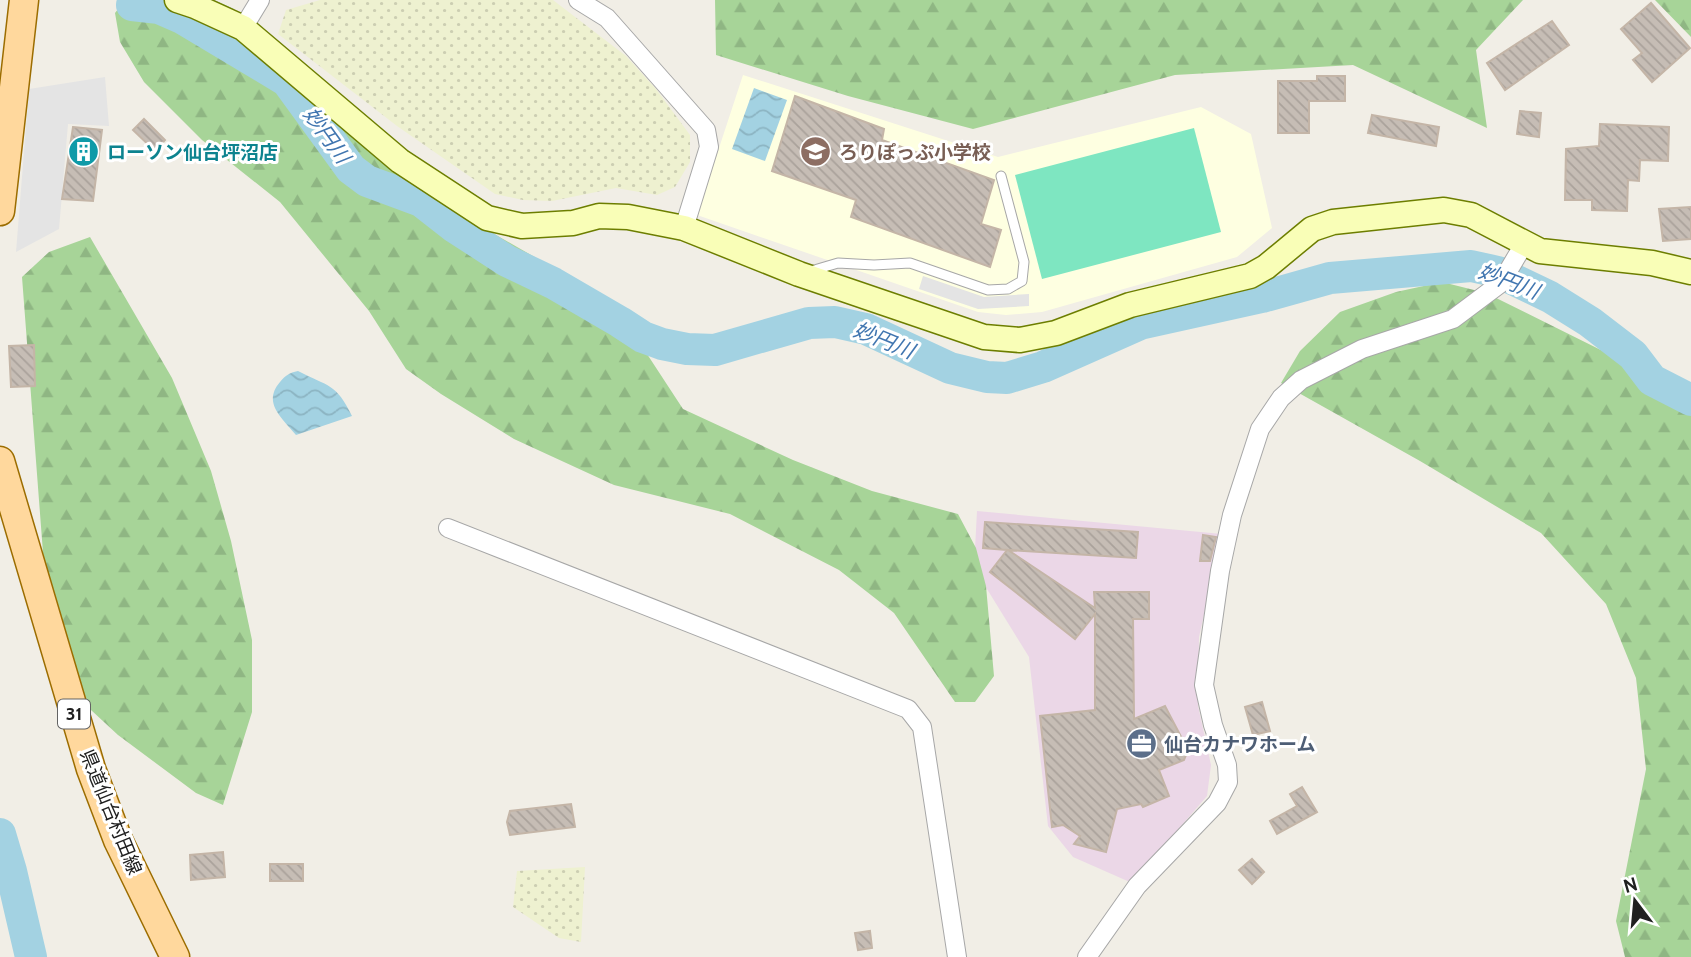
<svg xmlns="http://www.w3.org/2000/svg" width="1691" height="957" viewBox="0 0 1691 957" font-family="Cabin,'Noto Sans JP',sans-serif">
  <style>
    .industrial { fill: #ebd7e7 }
    .education { fill: #feffe1 }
    .farmland { fill: url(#farmland-dots) }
    .forest { fill: url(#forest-firs) }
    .pitch { fill: #7ee6c1 }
    .parking { fill: #e4e4e4 }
    .water { fill: url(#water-waves) }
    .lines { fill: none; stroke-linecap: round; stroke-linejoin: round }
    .river { stroke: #a3d2e2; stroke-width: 32 }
    .building { fill: url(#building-back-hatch); stroke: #c4b5a7; stroke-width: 2 }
    .lane-casing { stroke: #a7a7a7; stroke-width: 11 }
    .street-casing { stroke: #a7a7a7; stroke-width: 20 }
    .secondary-casing { stroke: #6d7e00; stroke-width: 27 }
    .primary-casing { stroke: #9c6d00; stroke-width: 31 }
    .lane { stroke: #fff; stroke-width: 9 }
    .street { stroke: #fff; stroke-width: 18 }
    .secondary { stroke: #f9feb7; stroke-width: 24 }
    .primary { stroke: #ffd89d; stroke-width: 28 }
    .labels { text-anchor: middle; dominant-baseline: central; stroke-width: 6; stroke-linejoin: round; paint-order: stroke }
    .shield { fill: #fff; stroke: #636363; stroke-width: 2 }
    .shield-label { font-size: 18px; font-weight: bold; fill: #202020 }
    .culture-label { font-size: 19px; font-weight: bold; fill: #0d838f; stroke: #fff; text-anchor: start }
    .education-label { font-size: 19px; font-weight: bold; fill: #785e54; stroke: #fff; text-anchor: start }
    .service-label { font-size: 19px; font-weight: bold; fill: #4e5e75; stroke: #fff; text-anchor: start }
    .street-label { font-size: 19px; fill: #202020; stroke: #fff }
    .water-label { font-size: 21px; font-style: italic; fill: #4176b0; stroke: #fff }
  </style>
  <defs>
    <pattern id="farmland-dots" width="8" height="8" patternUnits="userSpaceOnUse" patternTransform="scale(1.75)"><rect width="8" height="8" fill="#eef1d0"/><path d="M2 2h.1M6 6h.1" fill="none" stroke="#ccceb2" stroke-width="1.8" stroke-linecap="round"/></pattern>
    <pattern id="forest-firs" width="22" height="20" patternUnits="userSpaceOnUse" patternTransform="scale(1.75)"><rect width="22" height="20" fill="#a7d498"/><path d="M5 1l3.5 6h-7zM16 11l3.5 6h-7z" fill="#8fb683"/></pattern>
    <pattern id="water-waves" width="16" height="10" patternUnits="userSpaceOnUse" patternTransform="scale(1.75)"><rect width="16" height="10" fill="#a3d2e2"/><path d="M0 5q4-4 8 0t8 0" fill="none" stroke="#8cb4c2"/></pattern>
    <pattern id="building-back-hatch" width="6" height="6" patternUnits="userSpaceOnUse" patternTransform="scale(1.75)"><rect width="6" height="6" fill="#c6bdb5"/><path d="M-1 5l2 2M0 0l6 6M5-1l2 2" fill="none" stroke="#aaa29b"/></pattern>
  </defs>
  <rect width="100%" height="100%" fill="#f1eee6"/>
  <!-- industrial -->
  <path class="industrial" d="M977,511l245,23 -23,103 -1,69 13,59 -4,31 -75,87 -59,-26 -25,-31 -19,-169 -55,-89z"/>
  <!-- education -->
  <path class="education" d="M743,75l255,82 203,-50 50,27 21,94 -35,29 -195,55 -36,3 -28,-3 -281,-97z"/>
  <!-- farmland -->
  <path class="farmland" d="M320,0h233l73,56 30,33 34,46v27l-15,25 -18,8 -41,-7 -64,13 -29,-1 -28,-6 -98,-68 -119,-92 8,-24z
    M585,867l-4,75 -22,-4 -46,-31 4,-36z"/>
  <!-- forest -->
  <path class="forest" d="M125,0h89l20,9 24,43 212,168 143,82 70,107 110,51 79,31 86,23 18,34 10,38 8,90 -19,26h-20l-61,-89 -55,-43 -109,-56 -116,-29 -100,-46 -73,-45 -35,-25 -37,-58 -89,-109 -78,-62 -58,-58 -24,-40 -5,-29z
    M715,0h808l-47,50 11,78 -134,-63 -178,10 -202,54 -125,-33 -132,-41z
    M1655,0h36v37z
    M90,237l82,141 39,93 20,70 21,99v72l-29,93 -27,-12 -78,-58 -27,-25 -38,-77 -8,-54 -23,-302 27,-25z
    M1442,282l44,11 149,74 56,45v545h-66l-9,-36 30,-152 -10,-91 -30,-74 -65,-71 -121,-72 -139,-78 19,-32 40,-39 56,-20z"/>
  <!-- pitch -->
  <path class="pitch" d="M1194,128l27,104 -179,47 -27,-104z"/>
  <!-- parking -->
  <path class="parking" d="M105,77l4,49 -41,-2 -9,105 -43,23 13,-163z
    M923,276l61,21 45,-3v12l-51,3 -59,-20z"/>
  <!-- water -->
  <path class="water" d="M754,88l33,12 -22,61 -33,-12z
    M298,371c31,16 38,12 54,45l-56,19c-14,-17 -34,-32 -16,-53 6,-7 9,-9 18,-11z"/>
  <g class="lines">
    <!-- river -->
    <path class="river" d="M132,5l27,3 23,10 105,63 64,88 16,12 54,20 32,25 54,35 46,22 67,39 23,15 19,7 25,5 28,1 94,-27 26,-1 31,7 84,39 37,9 20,1 36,-11 97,-43 122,-27 68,-19 141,-12 27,6 52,25 40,25 43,33 19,25 39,20
      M0,834l11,37 20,86"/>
  </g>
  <!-- building -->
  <path class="building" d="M1651,3l39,45 -38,34 -19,-22 9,-7 -21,-24z
    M1552,21l17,24 -64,45 -18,-27z
    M1317,76h28v25h-36v32h-31v-52h39z
    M795,96l89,33 -2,11 112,40 -13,44 20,6 -11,37 -139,-50 5,-17 -84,-29z
    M1520,111l21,2 -2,24 -22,-3z
    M1372,115l67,12 -3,19 -68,-13z
    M144,119l21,21 -10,11 -22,-21z
    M1600,124l69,3 -1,34 -28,-1 -1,21 -11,-1 -1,31 -35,-1v-10h-27l1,-51 33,-3z
    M73,127l29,3 -9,71 -31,-2z
    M1691,207v32l-28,2 -4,-32z
    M34,345l1,41 -24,1 -2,-41z
    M985,522l153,10 -2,26 -128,-8 87,58 -1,-16h55v27h-16l1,100 31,-13 23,44 -4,10 -25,10 10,26 -26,11 -2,-3 -24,5 -11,43 -32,-8 6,-8 -17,-11 -11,2 -12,-111 55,-6v-96l-20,25 -85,-67 17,-22 -24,-2z
    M1203,535l13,2 -6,24h-10z
    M1262,702l8,29 -17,4 -8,-28z
    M1302,787l15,25 -40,22 -7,-13 27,-15 -7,-12z
    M571,804l4,23 -65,8 -3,-13 3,-11z
    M223,852l2,25 -34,3 -1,-25z
    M1252,859l12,13 -12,12 -13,-14z
    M270,864h33v17h-33z
    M870,931l2,17 -14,2 -3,-17z"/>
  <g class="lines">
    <defs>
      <path id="lane" d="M811,271l27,-8 36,2 36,-2 78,27 20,-1 14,-8 2,-19 -23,-86"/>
      <path id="street" d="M578,0l29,18 99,112 3,17 -25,81
        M243,28l17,-28
        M448,528l460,181 14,18 35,230
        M1087,957l50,-71 80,-83 11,-21 -1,-17 -14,-40 -9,-40 16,-114 12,-56 28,-86 21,-31 20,-18 61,-31 91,-30 48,-36 23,-39"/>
      <path id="secondary" d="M177,0l18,6 48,22 157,133 87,57 35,8 51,-3 26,-7 29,1 56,11 115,46 185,63 36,3 36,-7 74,-28 120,-29 16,-9 46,-38 21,-7 111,-12 27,5 69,36 112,12 39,9"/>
      <path id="primary" d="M0,211l24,-211
        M0,461l91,308 27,71 57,117"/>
    </defs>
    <!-- lane casing -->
    <use href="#lane" class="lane-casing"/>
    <!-- street casing -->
    <use href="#street" class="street-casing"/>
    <!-- secondary casing -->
    <use href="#secondary" class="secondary-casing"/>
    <!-- primary casing -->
    <use href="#primary" class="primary-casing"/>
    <!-- lane -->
    <use href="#lane" class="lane"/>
    <!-- street -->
    <use href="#street" class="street"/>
    <!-- secondary -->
    <use href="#secondary" class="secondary"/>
    <!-- primary -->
    <use href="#primary" class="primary"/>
  </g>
  <!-- icons -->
  <defs>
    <symbol id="building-disc" viewBox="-11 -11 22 22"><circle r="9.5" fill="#0f9aa8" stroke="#fff"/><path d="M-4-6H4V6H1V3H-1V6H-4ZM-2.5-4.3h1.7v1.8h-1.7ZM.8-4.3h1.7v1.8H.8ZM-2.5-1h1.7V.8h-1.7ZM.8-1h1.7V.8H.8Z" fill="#fff"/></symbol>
    <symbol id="school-disc" viewBox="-11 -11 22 22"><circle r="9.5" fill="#8d6e63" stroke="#fff"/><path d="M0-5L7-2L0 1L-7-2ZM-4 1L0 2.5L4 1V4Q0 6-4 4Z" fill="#fff"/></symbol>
    <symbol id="office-disc" viewBox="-11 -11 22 22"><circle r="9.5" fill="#5c6f8a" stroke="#fff"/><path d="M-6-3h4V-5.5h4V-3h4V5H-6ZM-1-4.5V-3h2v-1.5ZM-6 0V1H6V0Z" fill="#fff"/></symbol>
  </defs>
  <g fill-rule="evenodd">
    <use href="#building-disc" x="66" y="134" width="35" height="35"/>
    <use href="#school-disc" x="798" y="134" width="35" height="35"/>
    <use href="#office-disc" x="1124" y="726" width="35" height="35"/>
  </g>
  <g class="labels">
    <!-- shield labels -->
    <rect class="shield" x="58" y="699.5" width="32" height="29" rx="5"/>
    <g class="shield-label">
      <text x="74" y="714">31</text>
    </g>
    <!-- culture labels -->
    <g class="culture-label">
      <text x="107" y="152">ローソン仙台坪沼店</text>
    </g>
    <!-- education labels -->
    <g class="education-label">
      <text x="839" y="152">ろりぽっぷ小学校</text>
    </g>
    <!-- service labels -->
    <g class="service-label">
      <text x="1164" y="744">仙台カナワホーム</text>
    </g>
    <!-- street labels -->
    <g class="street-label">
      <text transform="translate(111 812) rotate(68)">県道仙台村田線</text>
    </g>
    <!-- water labels -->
    <g class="water-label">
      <text transform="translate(327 135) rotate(54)">妙円川</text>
      <text transform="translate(1509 281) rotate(21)">妙円川</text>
      <text transform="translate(884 340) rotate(22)">妙円川</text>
    </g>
  </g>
  <!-- north arrow -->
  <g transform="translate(1635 901) rotate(344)" stroke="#ffffff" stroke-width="5" paint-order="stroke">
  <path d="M0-5L12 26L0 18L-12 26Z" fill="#202020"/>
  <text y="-10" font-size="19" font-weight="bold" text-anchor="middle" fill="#202020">N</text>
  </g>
</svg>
